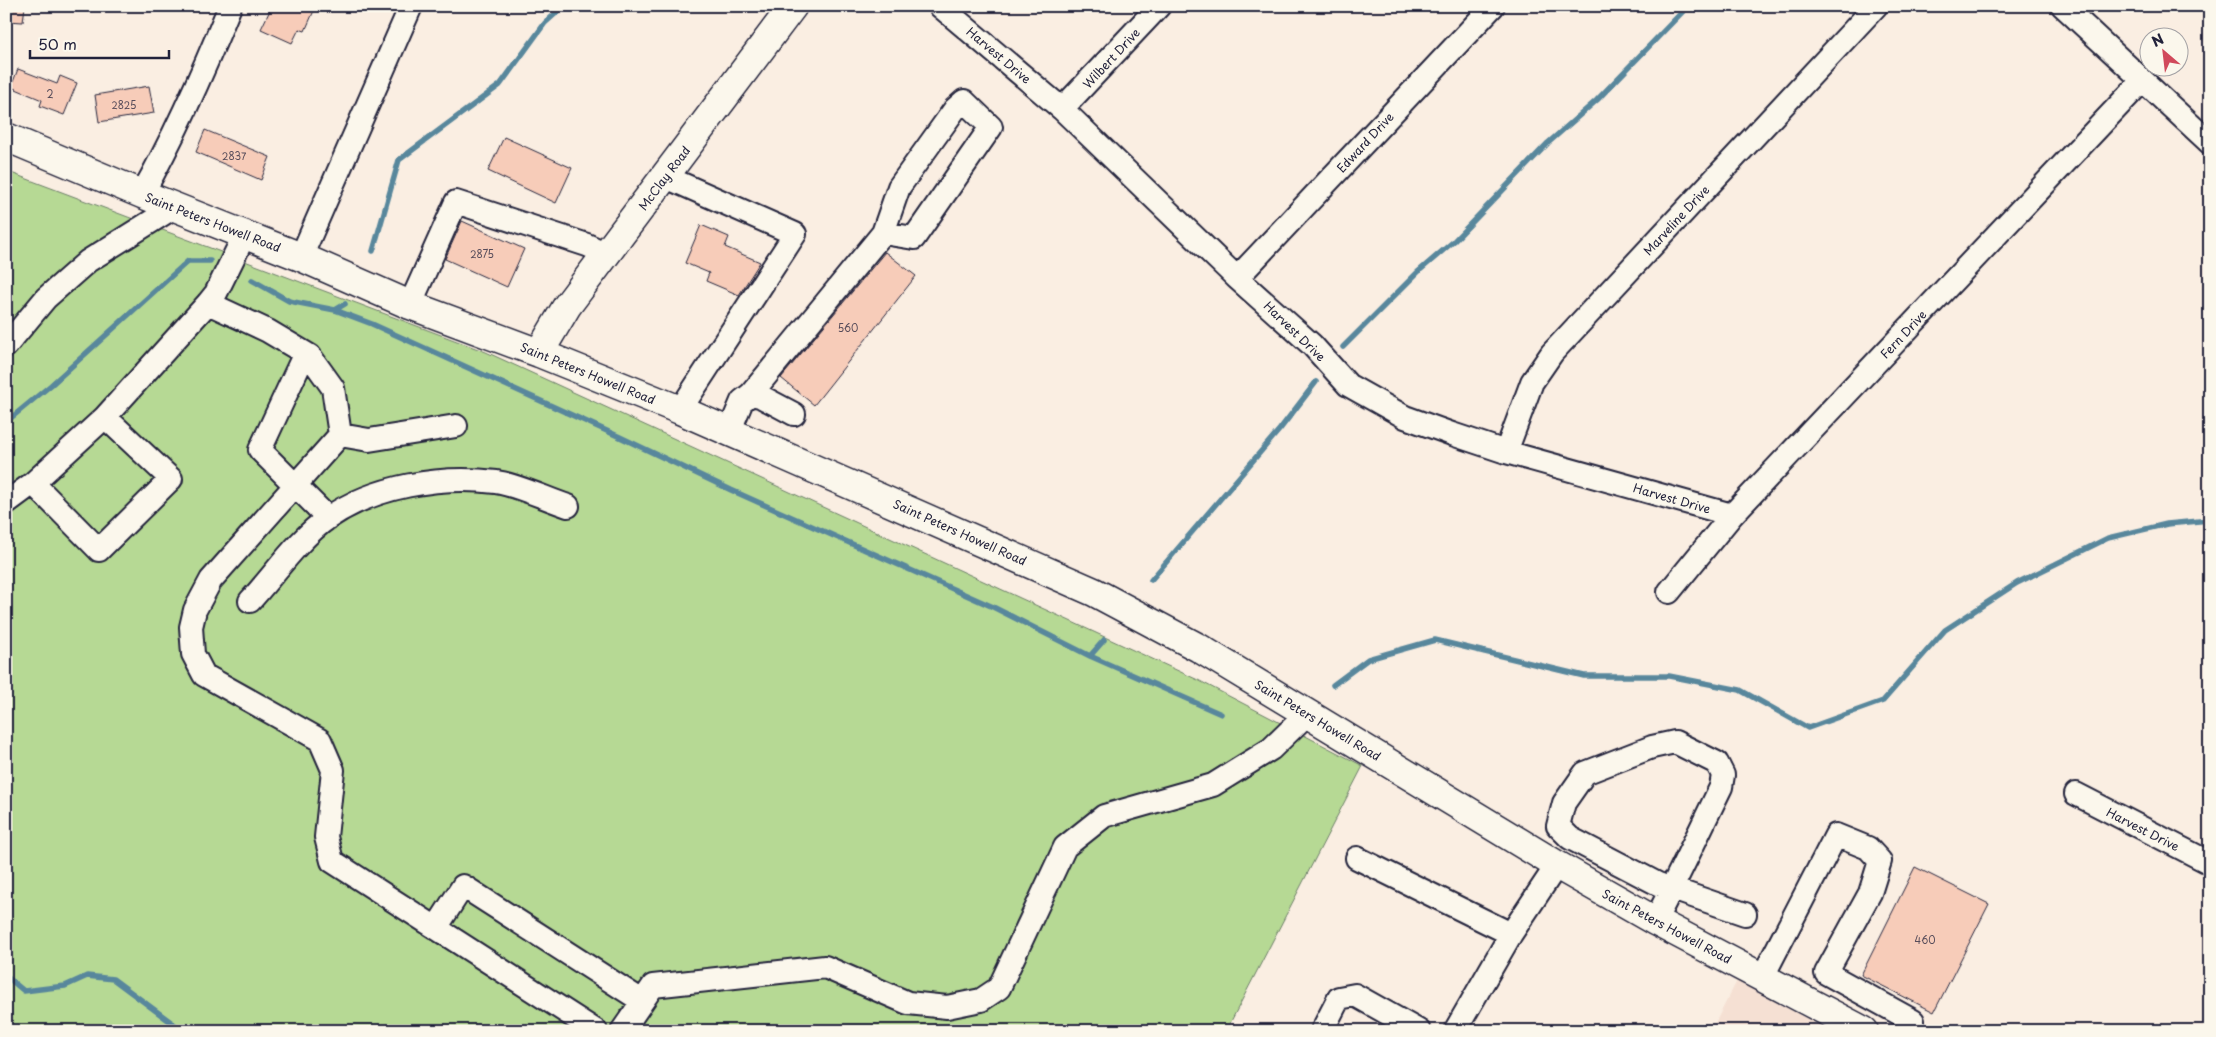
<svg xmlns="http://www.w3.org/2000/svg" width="2216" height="1037" viewBox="0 0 2216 1037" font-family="'Playpen Sans',sans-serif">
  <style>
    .built { fill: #f5e0d3 }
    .park { fill: #b6d994; stroke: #6c7e68 }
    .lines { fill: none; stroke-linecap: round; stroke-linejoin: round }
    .stream { stroke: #59879c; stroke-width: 5.5 }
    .building { fill: #f7ccb9; stroke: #22223b }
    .minor-casing { stroke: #22223b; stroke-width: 26 }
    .major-casing { stroke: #22223b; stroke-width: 31 }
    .minor { stroke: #fbf7ec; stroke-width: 22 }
    .major { stroke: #fbf7ec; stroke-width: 28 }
    .labels { text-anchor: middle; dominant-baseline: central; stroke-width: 4; stroke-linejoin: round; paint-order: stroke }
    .number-label { font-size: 10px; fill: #574c5a }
    .street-label { font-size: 12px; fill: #22223b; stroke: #fbf7ec }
  </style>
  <rect width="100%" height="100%" fill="#faeee2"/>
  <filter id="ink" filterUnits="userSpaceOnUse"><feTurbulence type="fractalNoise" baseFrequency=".02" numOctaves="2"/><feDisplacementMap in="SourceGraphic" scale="10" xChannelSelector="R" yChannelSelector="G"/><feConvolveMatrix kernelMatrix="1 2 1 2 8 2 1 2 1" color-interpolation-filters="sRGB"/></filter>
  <g filter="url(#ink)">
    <!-- built -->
    <path class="built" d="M1737,981l94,50h-120z"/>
    <!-- park -->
    <path class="park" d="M6,171l480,181 712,328 165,86 -137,265h-1220z"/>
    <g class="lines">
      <!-- stream -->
      <path class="stream" d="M373,251l26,-91 101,-75 45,-62 19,-17
        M252,280l37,21 46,9 37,14 248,113 111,53 260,116 99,50 131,58
        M335,310l10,-6
        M1343,347l76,-76 35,-30 94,-98 49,-43 91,-94
        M6,422l45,-37 137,-124h22
        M1151,580l129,-151 36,-47
        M1090,656l14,-16
        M1333,685l35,-26 67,-19 149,36h85l71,14 68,38 75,-27 62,-71 72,-47 91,-45 59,-14 43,-4
        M6,976l18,15 41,-5 22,-10 26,3 70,52"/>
    </g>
    <!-- building -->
    <path class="building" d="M6,6h19l-2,16 -17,-1z
      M272,6h44l-11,25 -6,-2 -7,14 -31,-14z
      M18,69l39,15 3,-8 17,7 -13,32 -24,-9 2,-6 -31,-13z
      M149,86l5,27 -55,9 -4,-27z
      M205,130l65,27 -9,23 -65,-28z
      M504,137l68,31 -16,35 -68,-32z
      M462,221l62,28 -17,38 -62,-28z
      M701,225l28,12 -4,10 35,15 -21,33 -33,-14 3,-8 -24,-10z
      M885,252l31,24 -102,129 -33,-27z
      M1915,867l74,37 -55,108 -73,-37z"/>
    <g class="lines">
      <defs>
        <path id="minor" d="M940,6l122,103 175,169 75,67 36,40 57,32 47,17 54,18 226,63
          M2063,6l147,137
          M1062,109l97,-103
          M666,177l129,57 -115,176
          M142,194c34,-60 62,-124 88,-188
          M301,257l110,-251
          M1237,278l256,-272
          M208,303l60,28 42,25 23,32 7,47 -129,145 -16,30 -4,17 2,27 11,21 116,65 13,30 -7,67 6,24 264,170
          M410,305l46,-103 131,43 20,9
          M6,346l40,-48 42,-37 88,-55
          M305,353l-45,97 68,68
          M751,394l132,-161 16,-46 56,-78 9,-8 27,26 -77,111 -31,-5
          M105,417l66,62 -72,71 -66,-67 72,-66 103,-114 8,-10 29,-59
          M729,432l13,-31 9,-7 9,2 34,18
          M340,435l29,5 87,-14
          M1506,452l26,-70 20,-29 324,-347
          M6,503l27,-20
          M1669,592l63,-77 410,-434
          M250,601c24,-26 49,-63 78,-83 46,-32 113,-43 168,-36 22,3 50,17 72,24
          M2076,794l134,69
          M1357,858l154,76 46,-69
          M1655,921c23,-44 44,-89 66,-134l2,-12 -6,-12 -42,-21 -23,5 -67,26 -21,30 -6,23 12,12 88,46 87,30
          M436,928l27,-42 179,115
          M1762,978l74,-143 32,13 12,13 -10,32 -44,80 87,48 -6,10
          M622,1031l31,-45 172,-19 83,36 39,4 34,-7 18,-12 66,-141 39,-31 109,-31 58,-36 36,-35
          M1322,1031l17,-33 16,-3 64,36
          M1455,1031l56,-97"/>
        <path id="major" d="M6,137l136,57 159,63 109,48 129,48 141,57 414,182 105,56 358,217 98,56 209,110
          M539,353l28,-47 226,-300"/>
      </defs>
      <!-- minor casing -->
      <use href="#minor" class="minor-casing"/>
      <!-- major casing -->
      <use href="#major" class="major-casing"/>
      <!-- minor -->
      <use href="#minor" class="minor"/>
      <!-- major -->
      <use href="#major" class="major"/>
    </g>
  </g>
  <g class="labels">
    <!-- number labels -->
    <g class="number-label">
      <text x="50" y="93">2</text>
      <text x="124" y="104">2825</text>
      <text x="234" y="155">2837</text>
      <text x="482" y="253">2875</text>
      <text x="848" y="327">560</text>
      <text x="1925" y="939">460</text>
    </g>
    <!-- street labels -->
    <g class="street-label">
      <text transform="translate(999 55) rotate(40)">Harvest Drive</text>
      <text transform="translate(1111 58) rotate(-47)">Wilbert Drive</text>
      <text transform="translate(1365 142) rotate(-47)">Edward Drive</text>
      <text transform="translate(664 178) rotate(-53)">McClay Road</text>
      <text transform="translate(1676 220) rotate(-47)">Marveline Drive</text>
      <text transform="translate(213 222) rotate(21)">Saint Peters Howell Road</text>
      <text transform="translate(1295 331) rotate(44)">Harvest Drive</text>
      <text transform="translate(1903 334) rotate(-47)">Fern Drive</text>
      <text transform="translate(588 373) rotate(22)">Saint Peters Howell Road</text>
      <text transform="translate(1672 498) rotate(16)">Harvest Drive</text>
      <text transform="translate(960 532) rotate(24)">Saint Peters Howell Road</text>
      <text transform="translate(1318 720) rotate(31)">Saint Peters Howell Road</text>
      <text transform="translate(2143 829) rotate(27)">Harvest Drive</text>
      <text transform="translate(1667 926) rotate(28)">Saint Peters Howell Road</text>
    </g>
  </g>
  <!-- margin -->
  <rect width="2216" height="1037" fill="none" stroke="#fbf7ec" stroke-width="25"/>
  <rect x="12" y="12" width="2191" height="1012" fill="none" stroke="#22223b" stroke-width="2" filter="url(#ink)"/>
  <!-- north arrow -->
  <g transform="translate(2164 52) rotate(332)"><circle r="24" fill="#fbf7ec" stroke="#a4a2a5"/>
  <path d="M0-4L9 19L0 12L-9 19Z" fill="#d1495b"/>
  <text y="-8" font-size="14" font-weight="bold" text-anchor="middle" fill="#22223b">N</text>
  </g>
  <!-- scale -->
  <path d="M30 50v8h139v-8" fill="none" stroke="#22223b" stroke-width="2.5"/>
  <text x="38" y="50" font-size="15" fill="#22223b" stroke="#fbf7ec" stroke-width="4" paint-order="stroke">50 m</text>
</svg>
